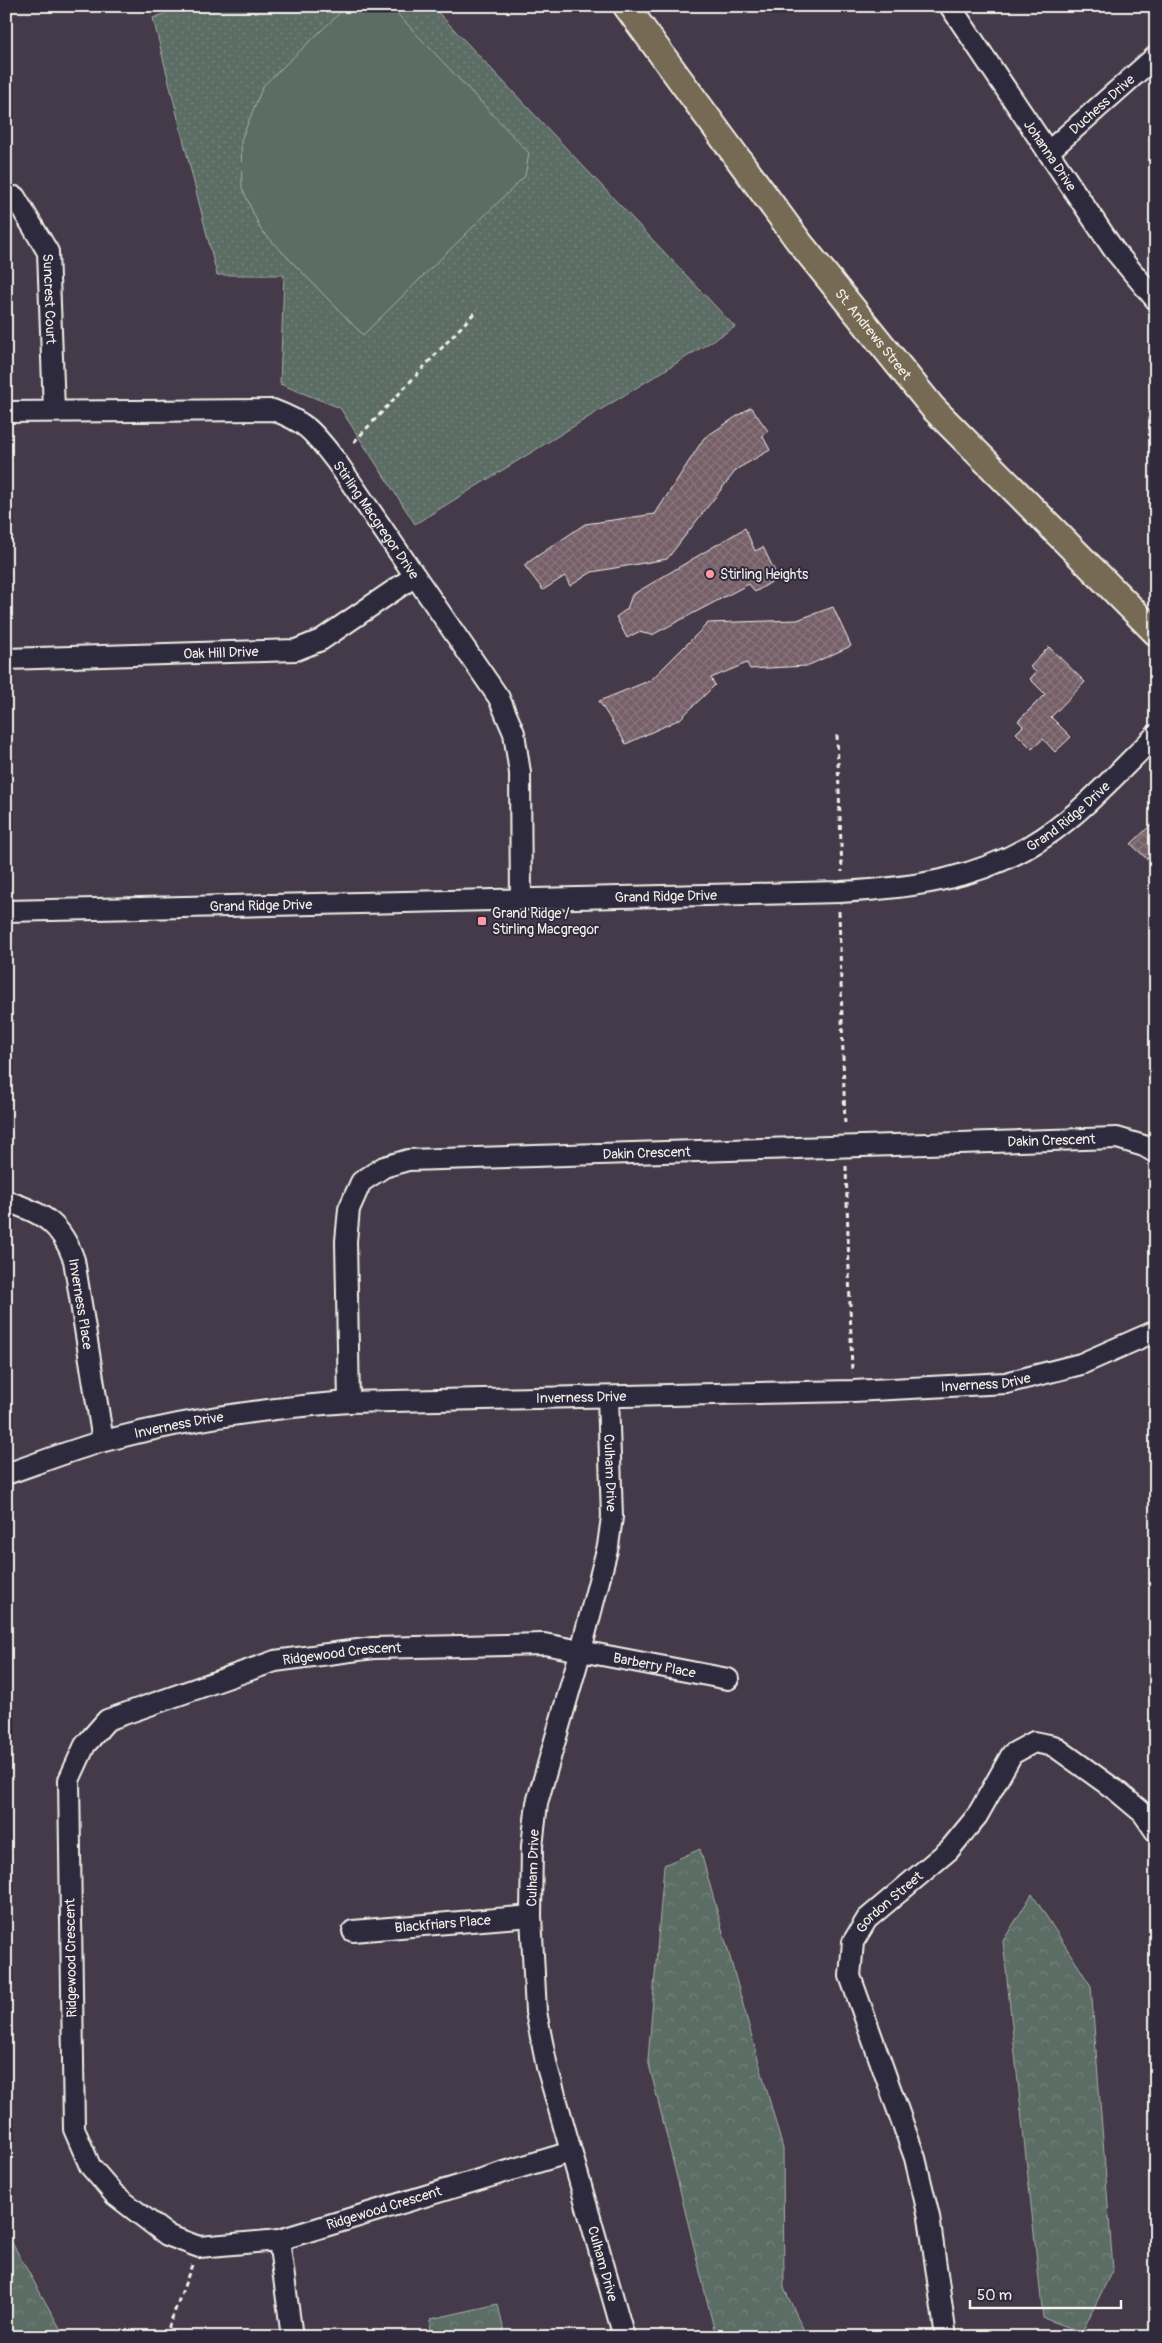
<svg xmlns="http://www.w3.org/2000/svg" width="1162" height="2343" viewBox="0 0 1162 2343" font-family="Pangolin,sans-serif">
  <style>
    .grass { fill: url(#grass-dots); stroke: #a8afa6 }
    .forest { fill: url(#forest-crowns); stroke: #a8afa6 }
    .pitch { fill: #5c6d65; stroke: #a8afa6 }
    .building { fill: url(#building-cross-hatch); stroke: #f4f1e8 }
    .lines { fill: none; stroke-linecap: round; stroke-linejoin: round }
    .minor-casing { stroke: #f4f1e8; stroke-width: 24 }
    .major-casing { stroke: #f4f1e8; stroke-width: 29 }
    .path { stroke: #f4f1e8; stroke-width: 3; stroke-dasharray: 5 4; stroke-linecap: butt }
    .minor { stroke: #2f2a3d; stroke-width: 20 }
    .major { stroke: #766a54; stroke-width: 25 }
    .poi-dot { fill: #ff9aa2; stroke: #2f2a3d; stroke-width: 2 }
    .labels { text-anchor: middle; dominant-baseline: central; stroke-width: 4; stroke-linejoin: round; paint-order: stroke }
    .street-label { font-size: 14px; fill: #f4f1e8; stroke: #2f2a3d }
    .poi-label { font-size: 14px; fill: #f4f1e8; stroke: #2f2a3d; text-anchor: start }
  </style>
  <defs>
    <pattern id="grass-dots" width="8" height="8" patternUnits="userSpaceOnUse" patternTransform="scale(1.25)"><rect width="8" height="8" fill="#5c6d65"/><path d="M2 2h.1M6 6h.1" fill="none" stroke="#74827b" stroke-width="1.8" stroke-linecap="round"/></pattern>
    <pattern id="forest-crowns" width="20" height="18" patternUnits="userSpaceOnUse" patternTransform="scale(1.25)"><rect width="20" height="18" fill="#5c6d65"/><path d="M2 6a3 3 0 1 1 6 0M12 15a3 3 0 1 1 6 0" fill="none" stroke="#74827b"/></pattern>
    <pattern id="building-cross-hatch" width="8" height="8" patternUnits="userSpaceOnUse" patternTransform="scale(1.25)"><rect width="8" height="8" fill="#765e67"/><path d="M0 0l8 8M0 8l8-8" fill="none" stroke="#8a767d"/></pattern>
  </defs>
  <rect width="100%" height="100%" fill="#443a4a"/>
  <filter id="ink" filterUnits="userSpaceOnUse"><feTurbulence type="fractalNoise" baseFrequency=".02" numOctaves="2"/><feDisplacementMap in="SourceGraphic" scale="10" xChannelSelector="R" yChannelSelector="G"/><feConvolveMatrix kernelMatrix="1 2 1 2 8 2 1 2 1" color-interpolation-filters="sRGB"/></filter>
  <g filter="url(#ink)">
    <!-- grass -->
    <path class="grass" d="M185,6h247l303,321 -320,197 -75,-116 -60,-24 4,-109h-67l-64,-257z"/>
    <!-- forest -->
    <path class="forest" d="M700,1849l83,300 1,139 23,49h-91l-68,-277 16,-195z
      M1032,1894l59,92 22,283 -31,63 -39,-14 -40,-377z
      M6,2232l59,105h-59z
      M498,2304l7,33h-75l1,-18z"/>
    <!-- pitch -->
    <path class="pitch" d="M347,6h43l139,147 -4,23 -162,159 -102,-105 -19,-42 -1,-48 22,-54z"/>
    <!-- building -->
    <path class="building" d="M751,407l17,24 -6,4 8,15 -33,19 -70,90 -75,13 -22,14 -5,-10 -22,14 -19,-25 61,-41 70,-10 49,-76z
      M745,528l10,23 8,-4 15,31 -23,14 -6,-8 -97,51 -14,-3 -11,6 -11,-21 11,-8 5,-14z
      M833,607l18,39 -44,20 -57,3 -3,-6 -36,15 4,7 -35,34 -54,25 -27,-43 52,-21 57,-57 89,-3z
      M1049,647l36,35 -34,35 20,20 -16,15 -12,-13 -11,10 -16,-16 7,-7 -5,-5 27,-27 -15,-15 6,-7 -6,-5z
      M1156,820v30l-9,9 -16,-15z"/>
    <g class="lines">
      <defs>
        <g id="minor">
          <path id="s1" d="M950,6l164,244 42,50"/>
          <path id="s2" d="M1048,152l108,-96"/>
          <path id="s3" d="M15,197l33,55 6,158"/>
          <path id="s4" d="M6,412l267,-2c35,13 41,23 63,51l163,237 15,35 6,40 1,127"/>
          <path id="s5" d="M6,659l290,-9 25,-10 94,-64"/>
          <path id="s6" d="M6,911l834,-19c72,-4 142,-13 203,-54 42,-28 77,-68 113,-103"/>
          <path id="s7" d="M6,1201c37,12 55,22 68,59l29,181"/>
          <path id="s8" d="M608,1397l4,120 -4,29 -27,104 -44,153 -5,43 -1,70 5,96 11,55 77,270"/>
          <path id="s9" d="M349,1402l-3,-161 3,-32 12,-27 23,-15 24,-7 709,-22 27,8 12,7"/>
          <path id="s10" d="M6,1474c33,-11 65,-24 98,-33 80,-21 162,-33 245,-39l504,-11 153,-8 75,-19 75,-33"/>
          <path id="s11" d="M353,1931l178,-15"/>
          <path id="s12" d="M571,2152l-292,88 -80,7 -32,-12 -52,-40 -25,-29 -16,-37 -5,-349 16,-35 22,-25 168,-59 98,-13 171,-4 184,35"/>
          <path d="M279,2240l13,97"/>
          <path id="s13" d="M946,2337l-17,-120 -14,-59 -65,-182 3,-34 14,-23 82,-69 28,-34 35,-62 22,-12 20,4 64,46 25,21 13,19"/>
        </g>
        <g id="major">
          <path id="s14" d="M626,6l174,237 133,165 223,225"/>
        </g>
      </defs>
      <!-- minor casing -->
      <use href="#minor" class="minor-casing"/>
      <!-- major casing -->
      <use href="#major" class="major-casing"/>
      <!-- path -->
      <path class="path" d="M354,442l123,-132
        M837,735l5,137
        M839,911l6,216
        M846,1166l6,207
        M165,2337l27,-72"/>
      <!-- minor -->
      <use href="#minor" class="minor"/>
      <!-- major -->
      <use href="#major" class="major"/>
    </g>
  </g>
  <!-- markers -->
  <g class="poi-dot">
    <circle cx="710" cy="574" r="5"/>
    <rect x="477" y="916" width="10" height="10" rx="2.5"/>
  </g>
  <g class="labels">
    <!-- street labels -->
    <g class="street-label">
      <text stroke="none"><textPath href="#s2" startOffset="72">Duchess Drive</textPath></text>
      <text stroke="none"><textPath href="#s1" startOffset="180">Johanna Drive</textPath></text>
      <text stroke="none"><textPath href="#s3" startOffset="111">Suncrest Court</textPath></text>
      <text stroke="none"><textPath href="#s14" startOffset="411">St. Andrews Street</textPath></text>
      <text stroke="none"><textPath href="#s4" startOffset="421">Stirling Macgregor Drive</textPath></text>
      <text stroke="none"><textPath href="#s5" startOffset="215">Oak Hill Drive</textPath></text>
      <text stroke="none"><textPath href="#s6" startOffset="1080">Grand Ridge Drive</textPath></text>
      <text stroke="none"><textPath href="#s6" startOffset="660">Grand Ridge Drive</textPath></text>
      <text stroke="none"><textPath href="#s6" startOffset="255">Grand Ridge Drive</textPath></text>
      <text stroke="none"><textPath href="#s9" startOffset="919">Dakin Crescent</textPath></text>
      <text stroke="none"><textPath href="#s9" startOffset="514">Dakin Crescent</textPath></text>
      <text stroke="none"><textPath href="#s7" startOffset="139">Inverness Place</textPath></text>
      <text stroke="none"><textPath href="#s10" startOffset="989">Inverness Drive</textPath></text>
      <text stroke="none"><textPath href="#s10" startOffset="584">Inverness Drive</textPath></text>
      <text stroke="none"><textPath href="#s10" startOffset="180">Inverness Drive</textPath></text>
      <text stroke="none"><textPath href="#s8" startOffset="76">Culham Drive</textPath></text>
      <text stroke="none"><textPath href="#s12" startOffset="1230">Ridgewood Crescent</textPath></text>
      <text stroke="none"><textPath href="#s12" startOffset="1545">Barberry Place</textPath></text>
      <text transform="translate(533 1868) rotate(-88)">Culham Drive</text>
      <text stroke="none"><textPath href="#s13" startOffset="464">Gordon Street</textPath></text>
      <text stroke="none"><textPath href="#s11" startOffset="90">Blackfriars Place</textPath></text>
      <text transform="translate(71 1958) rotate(-91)">Ridgewood Crescent</text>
      <text transform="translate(384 2208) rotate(-17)">Ridgewood Crescent</text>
      <text stroke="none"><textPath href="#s8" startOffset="886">Culham Drive</textPath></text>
    </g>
    <!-- poi labels -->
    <g class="poi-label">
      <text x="720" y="574">Stirling Heights</text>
      <text x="492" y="913">Grand Ridge /<tspan x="492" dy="16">Stirling Macgregor</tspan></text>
    </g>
  </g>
  <!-- margin -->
  <rect width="1162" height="2343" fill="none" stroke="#2f2a3d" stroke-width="25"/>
  <rect x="12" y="12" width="1137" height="2318" fill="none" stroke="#f4f1e8" stroke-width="2" filter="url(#ink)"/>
  <!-- scale -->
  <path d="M970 2300v8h151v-8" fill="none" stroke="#f4f1e8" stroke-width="2.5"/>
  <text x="977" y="2300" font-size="15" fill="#f4f1e8" stroke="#2f2a3d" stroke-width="4" paint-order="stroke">50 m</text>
</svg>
